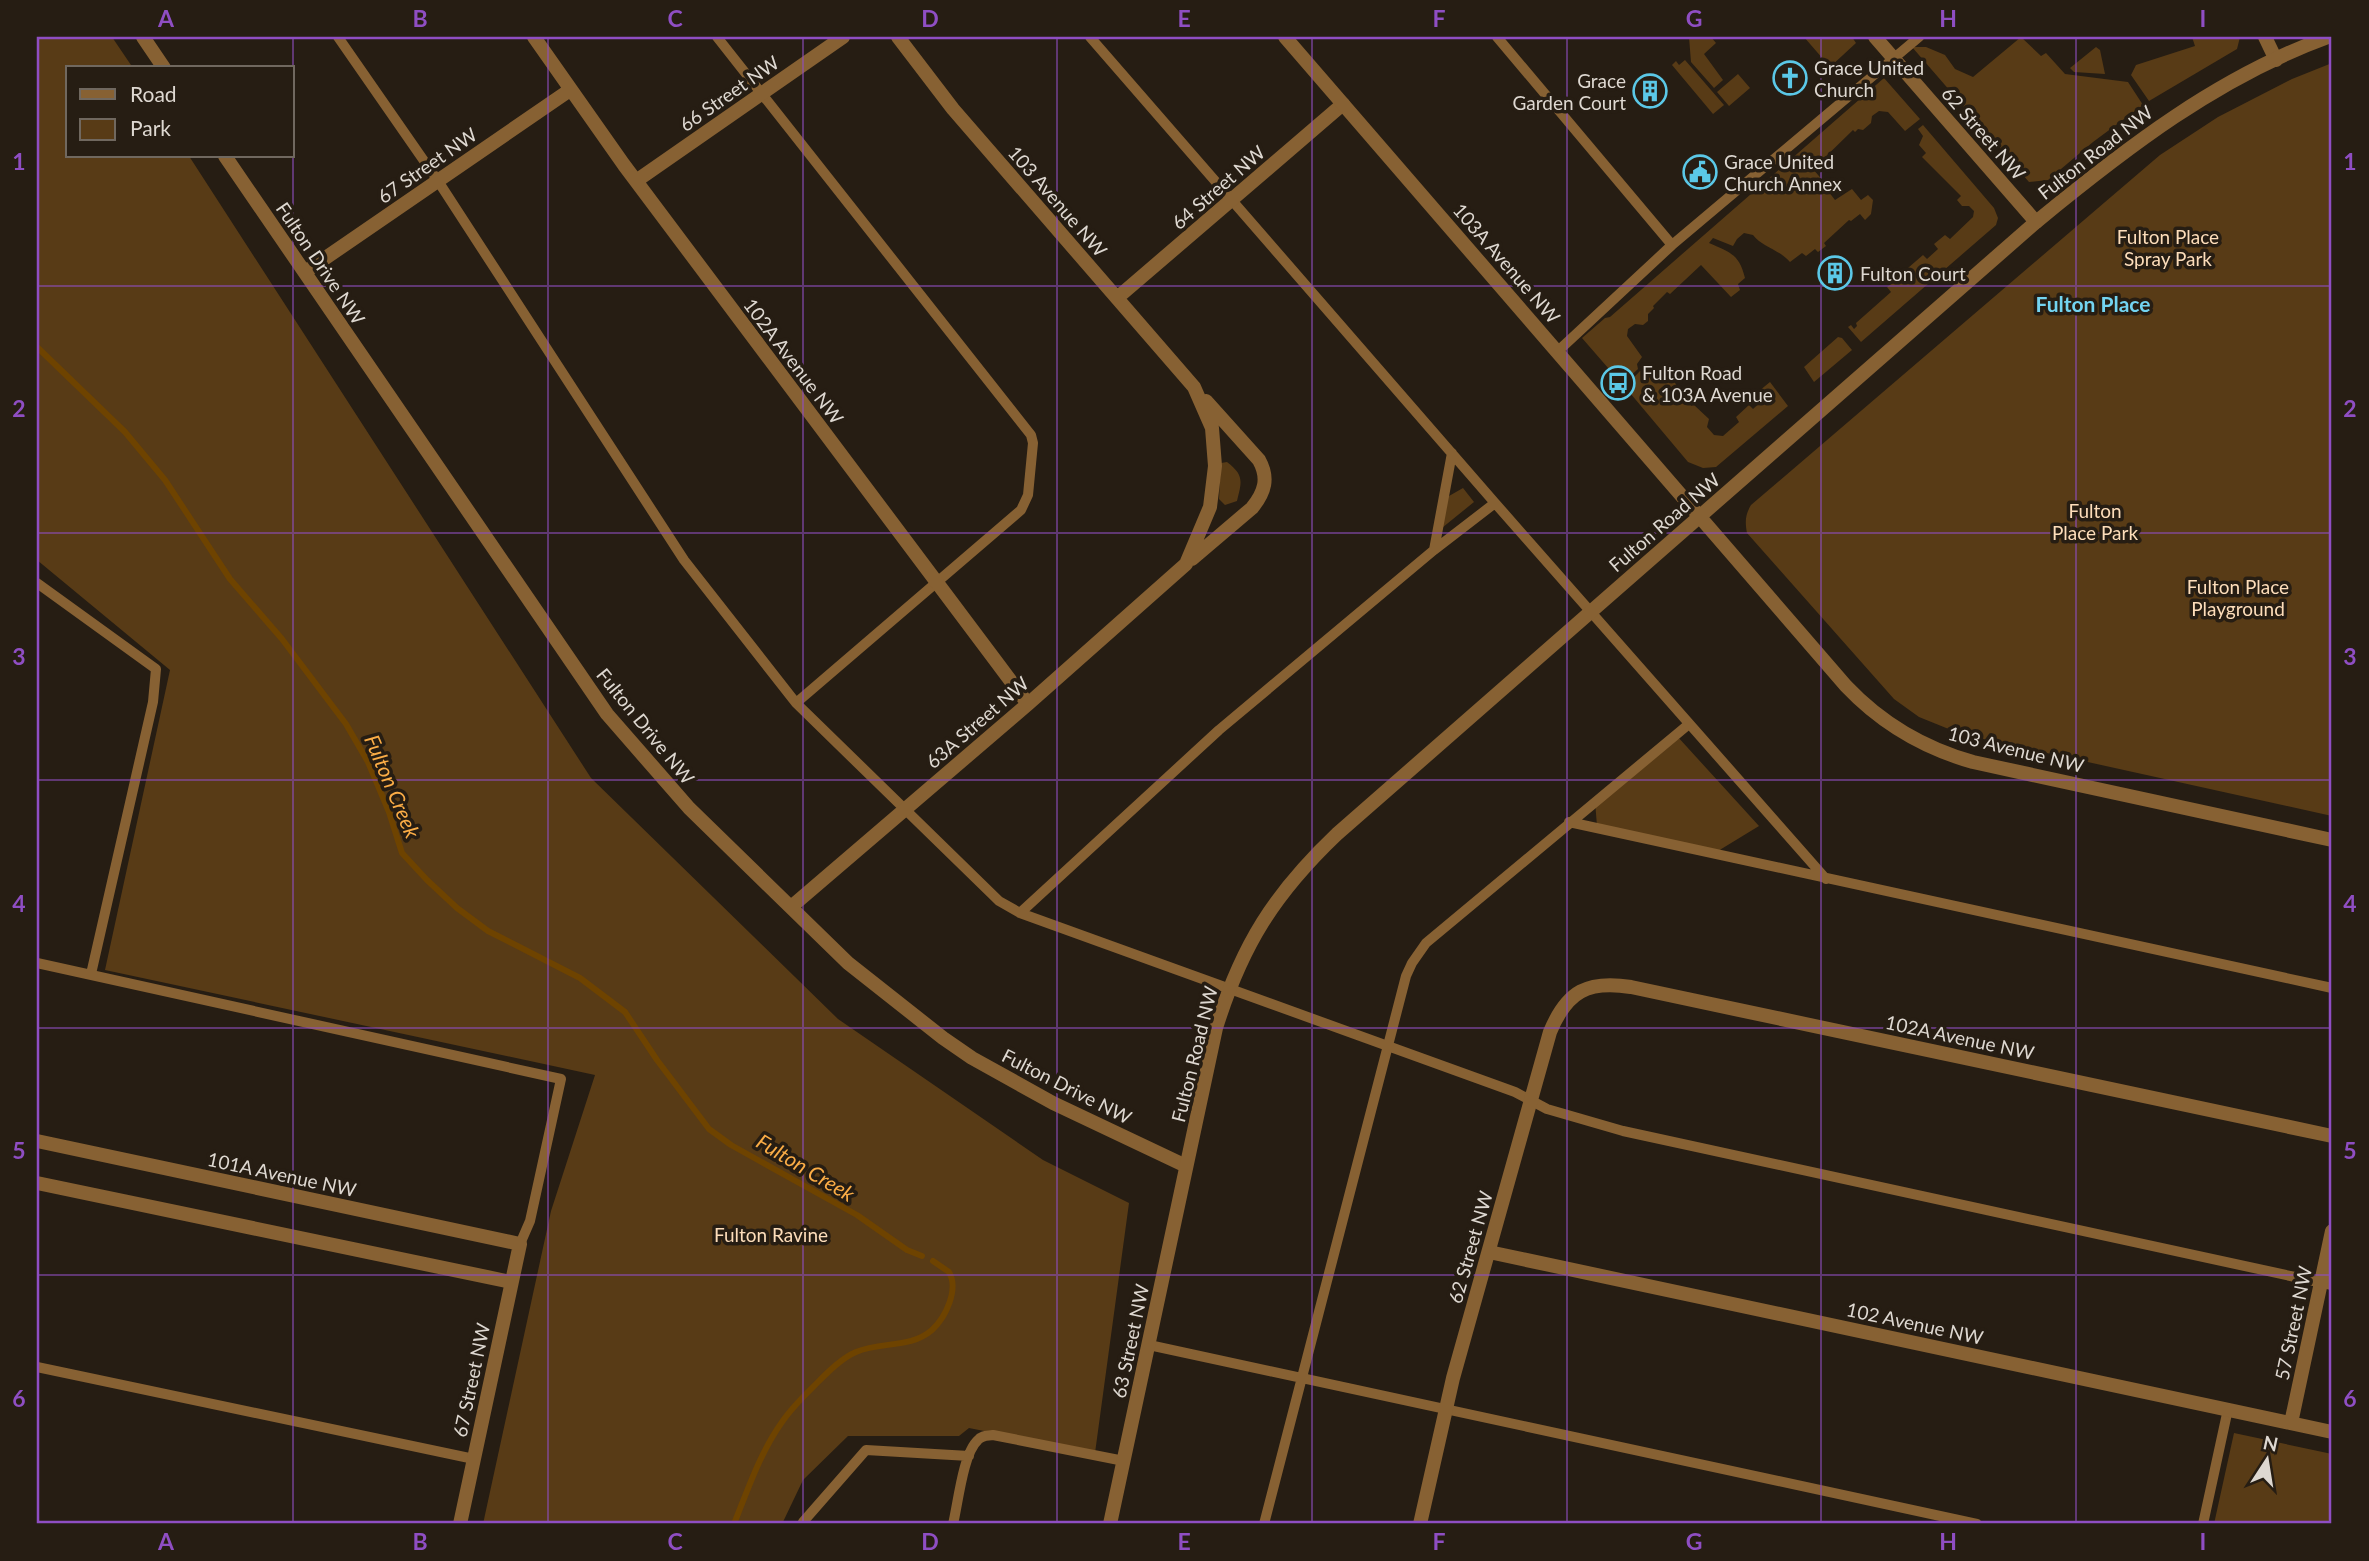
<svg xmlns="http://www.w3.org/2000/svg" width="2369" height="1561" viewBox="0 0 2369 1561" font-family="Lato,sans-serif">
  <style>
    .green { fill: #583b16 }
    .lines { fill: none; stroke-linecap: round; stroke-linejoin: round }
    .stream { stroke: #6e4300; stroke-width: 6 }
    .service { stroke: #876133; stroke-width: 10 }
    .minor { stroke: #876133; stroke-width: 14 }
    .tertiary { stroke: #876133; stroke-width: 14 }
    .grid { fill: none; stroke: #8f4ec3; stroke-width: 2; stroke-opacity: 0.55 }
    .labels { text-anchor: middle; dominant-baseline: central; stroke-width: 7; stroke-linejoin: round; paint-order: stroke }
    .poi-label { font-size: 19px; fill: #ded8d1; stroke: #261d13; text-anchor: start }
    .street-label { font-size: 19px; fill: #ded8d1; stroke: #261d13 }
    .park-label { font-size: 19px; fill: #fdddba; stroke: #261d13 }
    .neighbourhood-label { font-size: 21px; font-weight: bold; fill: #73d4f1; stroke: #261d13 }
    .water-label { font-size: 21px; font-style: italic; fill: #faac46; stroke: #261d13 }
    .neatline { fill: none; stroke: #8f4ec3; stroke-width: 2.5 }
    .grid-label { font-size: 23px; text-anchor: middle; font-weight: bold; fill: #8f4ec3 }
  </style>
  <rect width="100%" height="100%" fill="#261d13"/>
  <!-- green -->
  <path class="green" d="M37,37h75l21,31h-65v88h121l402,622 247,241 205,141 86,43 -34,250 -126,-25 -10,8h-111l-45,44 -21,44h-299l68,-313 44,-136 -490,-105 65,-300 -133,-110z
    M1689,37h22l5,6 -12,11 19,26 -9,8 -23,-26z
    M1804,37h48l4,6 -26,24z
    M2021,37l20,19 5,-3 19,21 63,8 15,23 -50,37 -45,38 -19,2 -117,-135h14l19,8 10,14 18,8z
    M2192,37h48l-3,12 -88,52 -18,-26 5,-10 59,-19z
    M2096,47l4,3 5,24 -31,-2 -4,-4z
    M1685,60l39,45 -11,9 -41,-49 4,-4 3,4z
    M2332,63v753l-371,-82 -42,-17 -25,-18 -147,-166c-2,-11 -2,-18 4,-28l409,-350 58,-38 74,-38z
    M1738,74l12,14 -21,18 -12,-14z
    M1884,78l36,41 -15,12 -17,-19 -9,-1 -7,5 -1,7 -8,7 -5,-1 -3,3 -2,-2 -40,39 11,13 2,-2 -1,7 10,13 17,-11 9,11 7,-5 5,5 -2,14 -6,6 -5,-6 -9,7 -2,-1 -25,23 2,3 -8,6 -3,-3 -9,7 -4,-3 -12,9c-10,-12 -28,-15 -37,-27l-9,-2 -7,6 -4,7 -20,-8 -4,5c22,10 30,11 36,35l-7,6 2,6 -9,7 -30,-32 -31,29 -3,-2 -14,14 1,2 -6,6v7l-5,4 -8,-1 -7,5 -1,7 15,21 -5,7 1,5 -16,15 -40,-46 23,-20 5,-1z
    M1923,125l71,83 4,10 -2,7 -135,117 -13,-15 3,-2 3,4 3,-3 -1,-3 35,-31 -4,-5 16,-11 -2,-2 22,-19 4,4 11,-10 -4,-5 11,-9 5,4 23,-22 1,-6 -5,-5h-7l-5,-6 4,-4 -39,-39 4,-4 -7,-8 4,-9 -5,-7z
    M1838,337l4,1 10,12 -38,32 -10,-15z
    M1653,368h5l12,14 3,-2 18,26 3,-1 15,14 -2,8 7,8 9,1 16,-14 -3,-5 13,-12 4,4 11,-10 -5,-8 11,-9 18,24 -72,61 -13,1 -15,-6 -63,-75 15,-16h9z
    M1227,462c17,13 15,19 10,39l-12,4 -6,-6 2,-36z
    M1463,488l11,14 -37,30 5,-32z
    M1677,736l82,90 -41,25 -121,-25 -2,-25z
    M2234,1433l98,21v51l-4,19h-114z"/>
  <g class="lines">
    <!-- stream -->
    <path class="stream" d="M37,347l88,85 40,48 65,99 52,60 64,85 22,38 21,50 13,41 25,27 30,28 31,23 92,47 45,34 32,48 52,69 22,16 126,70 50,35 15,6
      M734,1524c14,-35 26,-71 48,-102 10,-15 23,-27 36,-40 11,-11 24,-24 38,-30 25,-11 54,-3 76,-22 14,-13 27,-41 17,-58l-16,-11"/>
    <!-- service -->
    <path class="service" d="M338,37l100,144 246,379 112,143 203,198 21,12 495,179 32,17 76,22 709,154
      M717,37l314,398 2,8 -5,52 -7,15 -225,193
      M1090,37l405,466 331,376
      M1497,37l175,208 -114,106
      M1672,245l247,-208
      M1434,550l18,-97
      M37,583l119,86 -3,33 -62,272
      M1569,822l763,166
      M1020,913l199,-183 215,-180 61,-47
      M37,963l524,116 -31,142 -10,23
      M1149,1345l828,179
      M37,1367l437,92
      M803,1522l63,-72 103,6
      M953,1524c5,-20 10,-71 25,-84 4,-5 9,-4 15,-5l131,26
      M1264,1524l142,-548 6,-13 14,-20 263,-219
      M2203,1524l25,-115"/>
    <!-- minor -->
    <path class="minor" d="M143,37l21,31
      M534,37l90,128 404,539
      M1875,37l161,185
      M2265,37l11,23
      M225,156l382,558 82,94 159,155 95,75 29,20 81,45 133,63
      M636,181l207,-144
      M305,272l265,-182
      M1117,298l226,-194
      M1192,559l60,-51c13,-16 17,-30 7,-48l-53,-59
      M791,907l237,-203 158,-140 24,-57 5,-41 -3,-38 -18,-41 -241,-278 -55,-72
      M37,1141l483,103 -60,280
      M37,1183l474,99
      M1489,1252l843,180
      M2291,1423l41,-192
      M1420,1524l33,-146 97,-346c17,-41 38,-52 81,-45l701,149"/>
    <!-- tertiary -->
    <path class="tertiary" d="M1285,37l561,649c36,38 77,62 127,76l359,78
      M1110,1524l106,-496c26,-83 58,-134 121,-194l699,-612c90,-74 182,-145 292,-185"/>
  </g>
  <!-- grid -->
  <path class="grid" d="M293,37v1487M548,37v1487M803,37v1487M1057,37v1487M1312,37v1487M1567,37v1487M1821,37v1487M2076,37v1487M37,286h2295M37,533h2295M37,780h2295M37,1028h2295M37,1275h2295"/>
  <!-- icons -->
  <defs>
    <symbol id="church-ring" viewBox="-11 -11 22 22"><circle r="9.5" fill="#261d13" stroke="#5bc8e7" stroke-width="1.5"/><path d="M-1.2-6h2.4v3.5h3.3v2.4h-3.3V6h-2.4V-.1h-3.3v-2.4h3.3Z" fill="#5bc8e7"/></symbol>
    <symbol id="building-ring" viewBox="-11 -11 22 22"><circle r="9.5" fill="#261d13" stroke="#5bc8e7" stroke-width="1.5"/><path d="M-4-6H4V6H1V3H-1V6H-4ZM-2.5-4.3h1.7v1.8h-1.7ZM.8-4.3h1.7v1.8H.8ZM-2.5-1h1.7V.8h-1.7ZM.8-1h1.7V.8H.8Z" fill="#5bc8e7"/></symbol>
    <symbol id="civic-ring" viewBox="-11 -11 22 22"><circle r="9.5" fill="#261d13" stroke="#5bc8e7" stroke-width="1.5"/><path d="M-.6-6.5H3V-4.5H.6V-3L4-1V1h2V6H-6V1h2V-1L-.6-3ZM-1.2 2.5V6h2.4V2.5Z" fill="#5bc8e7"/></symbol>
    <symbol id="bus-ring" viewBox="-11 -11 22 22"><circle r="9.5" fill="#261d13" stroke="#5bc8e7" stroke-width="1.5"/><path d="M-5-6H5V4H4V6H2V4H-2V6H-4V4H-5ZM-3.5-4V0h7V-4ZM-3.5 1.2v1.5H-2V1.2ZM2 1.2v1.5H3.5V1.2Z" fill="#5bc8e7"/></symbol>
  </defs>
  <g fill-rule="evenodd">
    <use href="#church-ring" x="1771" y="59" width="38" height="38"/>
    <use href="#building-ring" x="1631" y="72" width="38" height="38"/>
    <use href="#civic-ring" x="1681" y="153" width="38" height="38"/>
    <use href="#building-ring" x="1816" y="254" width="38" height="38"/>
    <use href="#bus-ring" x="1599" y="364" width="38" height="38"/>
  </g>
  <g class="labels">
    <!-- poi labels -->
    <g class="poi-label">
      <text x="1814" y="67">Grace United<tspan x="1814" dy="22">Church</tspan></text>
      <text x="1626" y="80" text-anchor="end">Grace<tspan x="1626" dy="22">Garden Court</tspan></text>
      <text x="1724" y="161">Grace United<tspan x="1724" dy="22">Church Annex</tspan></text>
      <text x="1860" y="273">Fulton Court</text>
      <text x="1642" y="372">Fulton Road<tspan x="1642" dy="22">&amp; 103A Avenue</tspan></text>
    </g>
    <!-- street labels -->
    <g class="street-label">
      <text transform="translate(729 93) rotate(-35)">66 Street NW</text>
      <text transform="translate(1984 133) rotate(49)">62 Street NW</text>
      <text transform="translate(2095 152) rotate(-38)">Fulton Road NW</text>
      <text transform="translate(427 165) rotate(-35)">67 Street NW</text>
      <text transform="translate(1218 187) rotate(-41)">64 Street NW</text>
      <text transform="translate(1058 201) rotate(49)">103 Avenue NW</text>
      <text transform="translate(321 263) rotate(56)">Fulton Drive NW</text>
      <text transform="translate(1507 263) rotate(49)">103A Avenue NW</text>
      <text transform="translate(794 361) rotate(53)">102A Avenue NW</text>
      <text transform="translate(1664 522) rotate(-41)">Fulton Road NW</text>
      <text transform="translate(977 722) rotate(-41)">63A Street NW</text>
      <text transform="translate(646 726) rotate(51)">Fulton Drive NW</text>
      <text transform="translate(2016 749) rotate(14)">103 Avenue NW</text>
      <text transform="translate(1960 1037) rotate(12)">102A Avenue NW</text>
      <text transform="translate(1194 1054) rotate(-76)">Fulton Road NW</text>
      <text transform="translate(1067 1086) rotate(27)">Fulton Drive NW</text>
      <text transform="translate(282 1174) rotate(12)">101A Avenue NW</text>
      <text transform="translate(1470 1247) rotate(-74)">62 Street NW</text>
      <text transform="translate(1915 1323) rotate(12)">102 Avenue NW</text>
      <text transform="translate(2293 1323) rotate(-78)">57 Street NW</text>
      <text transform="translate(1130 1341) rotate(-78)">63 Street NW</text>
      <text transform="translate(471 1380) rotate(-78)">67 Street NW</text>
    </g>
    <!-- park labels -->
    <g class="park-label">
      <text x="2168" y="236">Fulton Place<tspan x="2168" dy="22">Spray Park</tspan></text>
      <text x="2095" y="510">Fulton<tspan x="2095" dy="22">Place Park</tspan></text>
      <text x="2238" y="586">Fulton Place<tspan x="2238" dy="22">Playground</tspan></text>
      <text x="771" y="1234">Fulton Ravine</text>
    </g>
    <!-- neighbourhood labels -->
    <g class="neighbourhood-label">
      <text x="2093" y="303">Fulton Place</text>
    </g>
    <!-- water labels -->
    <g class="water-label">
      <text transform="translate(393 786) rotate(67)">Fulton Creek</text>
      <text transform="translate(806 1167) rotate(31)">Fulton Creek</text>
    </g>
  </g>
  <!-- border -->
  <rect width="2369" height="1561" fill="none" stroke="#261d13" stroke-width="77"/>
  <!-- legend -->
  <rect x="66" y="66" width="228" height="91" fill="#261d13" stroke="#70685f" stroke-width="2"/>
  <rect x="80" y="89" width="35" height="10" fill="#876133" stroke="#70685f" stroke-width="2"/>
  <text x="130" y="102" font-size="21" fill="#ded8d1">Road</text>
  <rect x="80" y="119" width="35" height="21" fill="#583b16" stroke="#70685f" stroke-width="2"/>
  <text x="130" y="136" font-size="21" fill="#ded8d1">Park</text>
  <!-- north arrow -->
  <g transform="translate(2267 1460) rotate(12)" stroke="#261d13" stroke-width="5" paint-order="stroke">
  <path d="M0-5L12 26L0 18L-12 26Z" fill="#ded8d1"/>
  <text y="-10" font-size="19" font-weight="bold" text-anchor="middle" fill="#ded8d1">N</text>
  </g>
  <rect x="38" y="38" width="2292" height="1484" class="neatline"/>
  <g class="grid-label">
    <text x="166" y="27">A</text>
    <text x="420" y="27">B</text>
    <text x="675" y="27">C</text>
    <text x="930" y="27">D</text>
    <text x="1184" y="27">E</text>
    <text x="1439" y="27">F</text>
    <text x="1694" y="27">G</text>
    <text x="1948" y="27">H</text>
    <text x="2203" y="27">I</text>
    <text x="19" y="170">1</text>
    <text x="2350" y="170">1</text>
    <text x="19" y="417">2</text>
    <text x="2350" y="417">2</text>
    <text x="19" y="665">3</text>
    <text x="2350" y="665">3</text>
    <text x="19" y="912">4</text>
    <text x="2350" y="912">4</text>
    <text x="19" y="1159">5</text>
    <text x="2350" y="1159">5</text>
    <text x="19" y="1407">6</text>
    <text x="2350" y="1407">6</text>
    <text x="166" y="1550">A</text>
    <text x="420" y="1550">B</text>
    <text x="675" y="1550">C</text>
    <text x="930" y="1550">D</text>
    <text x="1184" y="1550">E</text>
    <text x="1439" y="1550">F</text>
    <text x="1694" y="1550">G</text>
    <text x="1948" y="1550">H</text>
    <text x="2203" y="1550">I</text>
  </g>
</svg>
